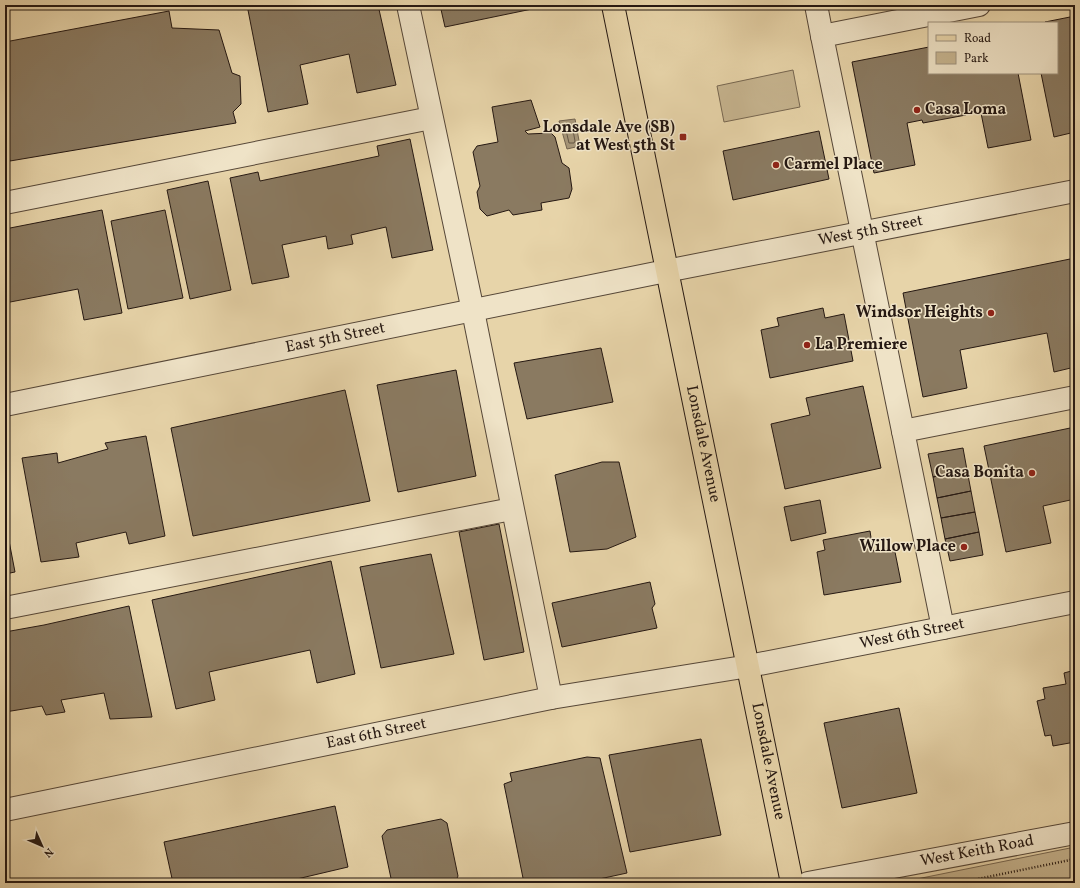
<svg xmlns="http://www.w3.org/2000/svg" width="1080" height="888" viewBox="0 0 1080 888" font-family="Vollkorn,serif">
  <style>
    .green { fill: #c6b48f; stroke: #766650 }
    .water { fill: #a59476; stroke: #72624e }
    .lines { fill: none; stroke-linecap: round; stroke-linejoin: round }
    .shore { stroke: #655644; stroke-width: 1 }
    .building { fill: #8a7a61; stroke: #251812 }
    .minor-casing { stroke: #564738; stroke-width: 24 }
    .major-casing { stroke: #251812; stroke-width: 24 }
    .path { stroke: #251812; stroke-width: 2.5; stroke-dasharray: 1 2; stroke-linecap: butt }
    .minor { stroke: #efe3c7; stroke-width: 22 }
    .major { stroke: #e7d4a9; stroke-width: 22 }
    .poi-dot { fill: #8f2418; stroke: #efe3c7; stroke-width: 1.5 }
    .labels { text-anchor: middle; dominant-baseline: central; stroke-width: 3; stroke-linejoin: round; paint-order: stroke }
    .poi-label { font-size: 16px; font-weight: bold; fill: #251812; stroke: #efe3c7; text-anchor: end }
    .street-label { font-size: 16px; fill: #251812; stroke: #efe3c7 }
  </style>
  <rect width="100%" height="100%" fill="#e7d4a9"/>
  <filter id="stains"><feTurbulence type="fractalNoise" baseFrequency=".005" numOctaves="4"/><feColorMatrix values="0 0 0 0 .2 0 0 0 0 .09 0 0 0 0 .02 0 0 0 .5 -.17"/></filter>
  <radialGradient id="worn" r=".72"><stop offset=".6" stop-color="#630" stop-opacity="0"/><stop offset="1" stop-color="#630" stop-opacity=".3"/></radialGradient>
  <!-- green -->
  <path class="green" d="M793,70l7,37 -76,15 -7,-36z
    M1075,847v36h-178z"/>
  <!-- water -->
  <path class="water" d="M575,119l5,27 -13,3 -8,-28z"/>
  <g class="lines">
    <!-- shore -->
    <path class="shore" d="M566,124l6,1 3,16 -1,2h-5l-4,-17z"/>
  </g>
  <!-- building -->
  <path class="building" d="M247,5h131l18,80 -39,8 -8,-39 -49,11 8,39 -40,8z
    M440,5h92v4l-87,18z
    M720,5h19l-18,4z
    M169,11l3,17 47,2 13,43 8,3 1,28 -8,8 3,11 -226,38 -5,-22v-97z
    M1075,16v116l-21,5 -13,-64h16v-50l-12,-1z
    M929,47v26h89l13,67 -43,8 -8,-40 -14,3v4l-43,8 -1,-3 -15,3 8,42 -41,8 -22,-111z
    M531,100l9,27 -15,4 3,3 23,-1 4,4 7,26 7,5 3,21 -3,9 -28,5 1,7 -29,5 -4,-5 -22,6 -7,-7 -3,-17 3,-6 -7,-34 4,-6 21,-4 -6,-35z
    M819,131l10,48 -96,21 -10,-49z
    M410,139l23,111 -41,8 -6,-31 -35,8 2,9 -25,5 -2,-13 -44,9 7,32 -37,7 -22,-106 28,-6 2,9 119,-25 -2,-10z
    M208,181l23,109 -41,9 -23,-109z
    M102,210l20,103 -38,7 -6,-31 -73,14v-74z
    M165,210l18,88 -55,11 -17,-88z
    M1075,258v109l-21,5 -7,-39 -87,17 7,38 -44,9 -20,-104z
    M823,308l2,10 19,-4 9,47 -83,17 -9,-48 18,-4 -2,-8z
    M601,348l12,54 -86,17 -13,-56z
    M456,370l20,106 -78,16 -21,-107z
    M863,386l18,82 -96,21 -14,-65 39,-9 -4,-17z
    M345,390l25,111 -177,35 -22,-108z
    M1075,427v72l-32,7 8,37 -45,9 -22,-106z
    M146,436l19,100 -36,8 -3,-12 -50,11 3,14 -38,5 -19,-104 35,-5 1,10 50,-14 -3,-6z
    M963,448l4,22 -34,7 -5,-23z
    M602,462h17l17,75 -29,12 -37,3 -15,-77z
    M967,470l4,21 -34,7 -4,-21z
    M971,491l4,21 -34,6 -4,-20z
    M820,500l6,33 -35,8 -7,-34z
    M975,512l4,20 -34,7 -4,-21z
    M5,520l10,52 -10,2z
    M499,524l25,128 -40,8 -25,-128z
    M870,531l3,20 21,-4 7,35 -77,13 -7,-43 8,-2 -2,-10z
    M979,532l4,23 -33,6 -5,-22z
    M431,554l23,100 -73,14 -21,-101z
    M331,561l24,113 -38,9 -7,-33 -101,22 6,28 -39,9 -24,-109z
    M650,582l5,22 -3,4 5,20 -95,19 -10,-44z
    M129,606l23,111 -42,2 -6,-26 -43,7 4,12 -19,3 -4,-9 -37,6v-80l39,-7z
    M1075,670v72l-22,4 -2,-11 -6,1 -8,-35 8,-2 -2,-11 23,-4 -2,-11z
    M899,708l18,85 -75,15 -18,-85z
    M701,739l20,96 -91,17 -21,-97z
    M587,757l13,1 27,115 -46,10h-57l-20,-99 8,-3 -2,-8z
    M335,806l13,61 -68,16h-107l-9,-41z
    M441,819l6,4 11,53 -3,7h-63l-10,-47 5,-6z"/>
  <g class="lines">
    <defs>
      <g id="minor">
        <path d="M408,5l65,306 78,387"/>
        <path d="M816,5l6,31"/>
        <path d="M5,203l426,-85"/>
        <path id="s1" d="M5,405l661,-134 409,-80"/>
        <path d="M903,431l-81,-395 157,-31"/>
        <path d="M5,608l507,-99"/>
        <path d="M943,628l-40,-197 172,-34"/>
        <path id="s2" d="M5,810l546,-112 198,-32 326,-64"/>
        <path id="s3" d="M808,883l267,-50"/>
      </g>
      <g id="major">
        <path id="s4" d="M613,5c58,293 122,585 179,878"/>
      </g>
    </defs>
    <!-- minor casing -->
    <use href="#minor" class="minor-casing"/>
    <!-- major casing -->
    <use href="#major" class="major-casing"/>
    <!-- path -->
    <path class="path" d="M958,883l117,-24"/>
    <!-- minor -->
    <use href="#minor" class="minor"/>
    <!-- major -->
    <use href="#major" class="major"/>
  </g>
  <!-- markers -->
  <g class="poi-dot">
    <circle cx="917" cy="110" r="4"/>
    <rect x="679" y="133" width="8" height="8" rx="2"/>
    <circle cx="776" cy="165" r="4"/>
    <circle cx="991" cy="313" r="4"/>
    <circle cx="807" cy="345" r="4"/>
    <circle cx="1032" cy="473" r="4"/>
    <circle cx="964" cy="547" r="4"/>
  </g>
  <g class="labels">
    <!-- poi labels -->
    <g class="poi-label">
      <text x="925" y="110" text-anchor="start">Casa Loma</text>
      <text x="675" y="128">Lonsdale Ave (SB)<tspan x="675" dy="18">at West 5th St</tspan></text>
      <text x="784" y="165" text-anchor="start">Carmel Place</text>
      <text x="983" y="313">Windsor Heights</text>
      <text x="815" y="345" text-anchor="start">La Premiere</text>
      <text x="1024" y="473">Casa Bonita</text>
      <text x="956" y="547">Willow Place</text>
    </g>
    <!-- street labels -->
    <g class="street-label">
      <text stroke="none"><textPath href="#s1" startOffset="883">West 5th Street</textPath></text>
      <text stroke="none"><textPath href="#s1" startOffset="337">East 5th Street</textPath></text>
      <text stroke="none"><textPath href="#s4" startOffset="448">Lonsdale Avenue</textPath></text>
      <text stroke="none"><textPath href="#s2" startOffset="924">West 6th Street</textPath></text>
      <text stroke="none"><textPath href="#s2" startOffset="379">East 6th Street</textPath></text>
      <text stroke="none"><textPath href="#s4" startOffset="772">Lonsdale Avenue</textPath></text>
      <text stroke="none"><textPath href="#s3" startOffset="172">West Keith Road</textPath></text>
    </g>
  </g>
  <!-- margin -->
  <rect width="1080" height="888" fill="none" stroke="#e7d4a9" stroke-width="20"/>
  <rect x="6" y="6" width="1068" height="876" fill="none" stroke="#251812" stroke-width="2"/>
  <rect x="10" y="10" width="1060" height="868" fill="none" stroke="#251812"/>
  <!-- legend -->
  <rect x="928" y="22" width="130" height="52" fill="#efe3c7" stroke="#9e927f"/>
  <rect x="936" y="35" width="20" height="6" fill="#e7d4a9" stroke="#9e927f"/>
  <text x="964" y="42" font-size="12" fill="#251812">Road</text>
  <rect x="936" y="52" width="20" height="12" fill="#c6b48f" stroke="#9e927f"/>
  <text x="964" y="62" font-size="12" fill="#251812">Park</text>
  <!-- north arrow -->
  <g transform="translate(42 846) rotate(135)" stroke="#efe3c7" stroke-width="3" paint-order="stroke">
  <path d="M0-3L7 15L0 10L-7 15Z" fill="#251812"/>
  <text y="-6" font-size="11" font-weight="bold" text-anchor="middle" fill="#251812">N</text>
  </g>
  <rect width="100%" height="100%" filter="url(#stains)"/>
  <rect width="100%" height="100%" fill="url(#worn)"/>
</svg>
